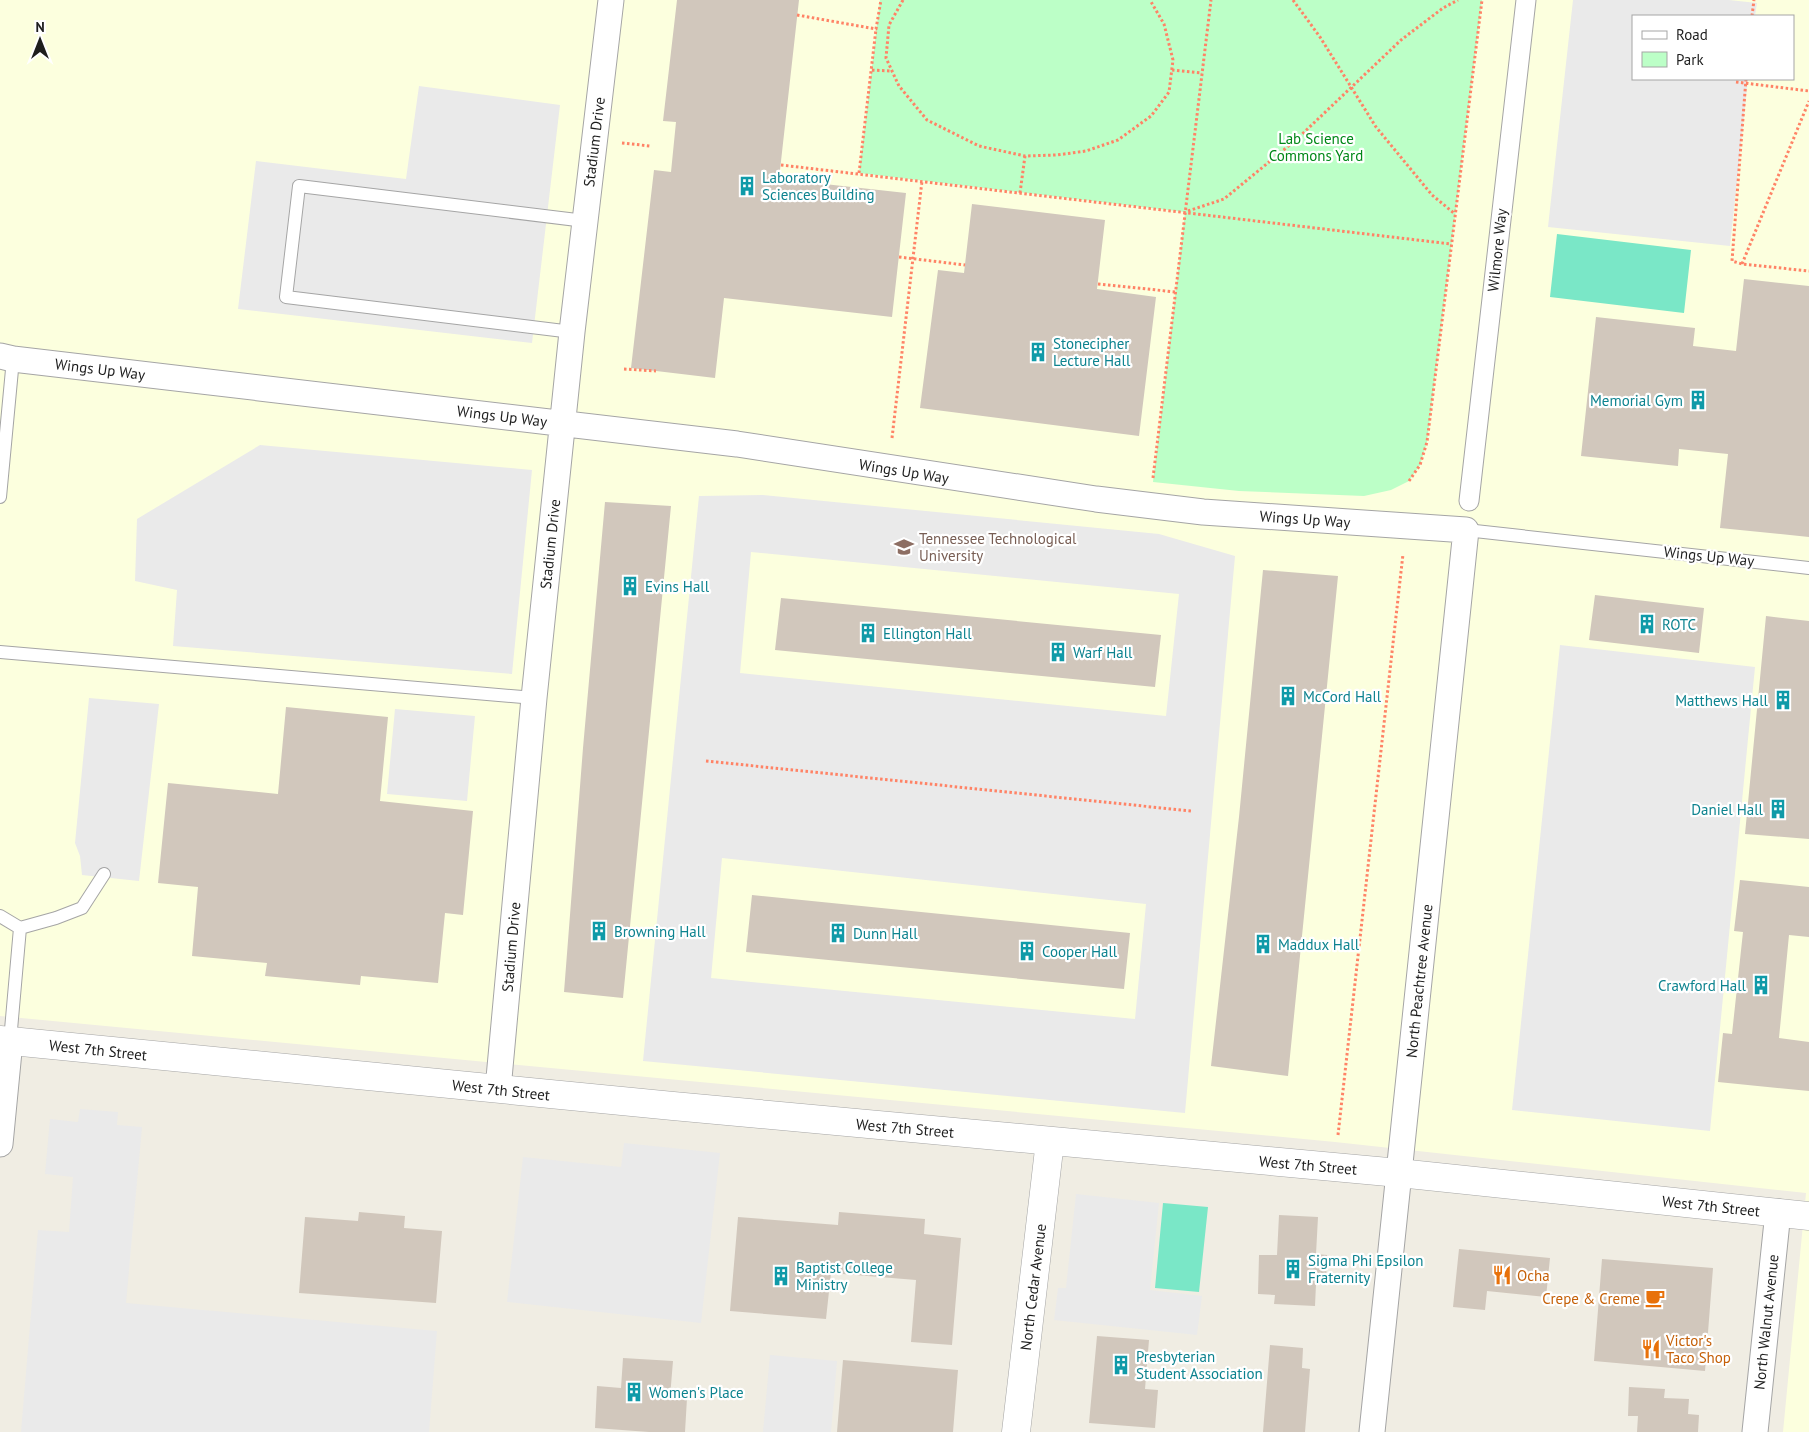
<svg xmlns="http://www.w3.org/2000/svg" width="1809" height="1432" viewBox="0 0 1809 1432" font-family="'PT Sans',sans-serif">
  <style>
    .education { fill: #fcffde; fill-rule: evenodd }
    .park { fill: #bcffc7 }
    .pitch { fill: #7ae7c7 }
    .parking { fill: #eaeaea; fill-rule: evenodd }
    .building { fill: #d1c7bc }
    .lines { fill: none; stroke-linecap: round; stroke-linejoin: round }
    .service-casing { stroke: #a5a5a5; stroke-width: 14 }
    .pedestrian-casing { stroke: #a5a5a5; stroke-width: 21 }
    .minor-casing { stroke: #a5a5a5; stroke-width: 27 }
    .tertiary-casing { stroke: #a5a5a5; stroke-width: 29 }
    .path { stroke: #ff8366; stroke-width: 3; stroke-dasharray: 2.5 2.5; stroke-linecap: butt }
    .service { stroke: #fff; stroke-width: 12 }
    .pedestrian { stroke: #fff; stroke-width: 19 }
    .minor { stroke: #fff; stroke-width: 25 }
    .tertiary { stroke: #fff; stroke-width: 28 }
    .labels { text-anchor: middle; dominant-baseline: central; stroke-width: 4.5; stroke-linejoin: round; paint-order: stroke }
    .park-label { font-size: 15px; fill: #018818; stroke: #fff }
    .street-label { font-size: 15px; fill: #1e1e1e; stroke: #fff }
    .culture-label { font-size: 15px; fill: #0d838f; stroke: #fff; text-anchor: start }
    .education-label { font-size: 15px; fill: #785e54; stroke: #fff; text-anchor: start }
    .food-label { font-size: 15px; fill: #c56008; stroke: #fff; text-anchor: start }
  </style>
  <rect width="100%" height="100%" fill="#f0ede3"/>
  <!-- education -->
  <path class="education" d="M0,0h1809v1432h-26l23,-239 -471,-51 -1335,-126zM1633,16h160v63h-160z"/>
  <!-- park -->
  <path class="park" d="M880,0h602l-55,442 -7,23 -11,16 -18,9 -27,6 -125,-5 -86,-9 32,-270 -326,-39z"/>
  <!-- pitch -->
  <path class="pitch" d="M1557,234l134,16 -7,63 -134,-16z
    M1163,1203l45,4 -9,85 -44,-4z"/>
  <!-- parking -->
  <path class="parking" d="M1573,0h156l28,3 -2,13h-122v63h115l-18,167 -182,-19z
    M419,86l141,19 -28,238 -294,-34 18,-148 150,18z
    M260,445l272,25 -20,204 -339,-28 4,-56 -42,-9 2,-62z
    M763,495l396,39 76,22 -50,557 -542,-52 56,-565zM751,552l428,42 -13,122 -426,-43zM722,858l424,46 -11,115 -424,-41z
    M1560,645l195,22 -45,464 -198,-21z
    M89,698l70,6 -20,177 -57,-6 -2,-19 -5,-13z
    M395,709l80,7 -8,85 -80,-7z
    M80,1109l38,3 -1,13 25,2 -16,176 311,28 -8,101h-408l17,-202 31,2 4,-55 -28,-3 5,-55 28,3z
    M624,1143l96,10 -19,170 -194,-21 16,-145 98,10z
    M1076,1194l83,9 -9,87 52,6 -5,39 -143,-15 4,-32h8z
    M770,1355l67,6 -6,71h-68z"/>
  <!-- building -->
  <path class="building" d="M677,0h122l-20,179 127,14 -14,124 -168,-19 -9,80 -84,-10 23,-198 17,2 5,-50 -13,-1z
    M972,204l133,16 -8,69 59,8 -17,139 -219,-28 18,-138 26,3z
    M1744,279l65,7v251l-89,-9 8,-74 -49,-5 -1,17 -97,-10 15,-139 99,11 -2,18 43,5z
    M605,502l66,4 -48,492 -59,-6 19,-244z
    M1263,570l75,6 -50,500 -77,-10 28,-249z
    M1595,595l109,13 -5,45 -110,-13z
    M781,598l380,37 -6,52 -380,-37z
    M1766,616l43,5v218l-64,-5z
    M286,707l102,10 -8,84 93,10 -10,104 -18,-2 -7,70 -77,-7 -1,9 -95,-9 2,-13 -75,-7 6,-69 -40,-4 10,-100 110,11z
    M1740,880l69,7v50l-20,-2 -10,103 30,4v49l-91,-9 5,-49 9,1 11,-102 -9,-1z
    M752,895l378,38 -6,56 -378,-37z
    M359,1212l46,4 -1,12 38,3 -6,72 -137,-10 6,-76 53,4z
    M839,1212l86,7 -1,15 37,4 -9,107 -41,-3 5,-62 -85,-7 -5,46 -96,-8 8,-94 100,8z
    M1279,1215l39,2 -2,37 11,1 -1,29h-10l-1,22 -41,-2 1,-9 -17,-1 1,-39h18z
    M1459,1249l91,9 -4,39 -59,-6 -2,19 -32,-3z
    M1602,1259l111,9 -8,103 -111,-10z
    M1097,1336l52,4 -4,49 13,1 -3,38 -66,-5z
    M1270,1345l33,3 -1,20 8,1 -5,63h-42z
    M623,1358l50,3 -3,36 17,1 -2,34h-36l-54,-4 2,-42 24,2z
    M843,1360l115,10 -5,62h-116z
    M1629,1387l36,2 -1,9 25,1 -1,15 11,1 -1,17h-61l1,-16h-10z"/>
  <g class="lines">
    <defs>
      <path id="service" d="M572,332l-286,-35 13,-111 286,35
        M0,497l13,-138
        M1466,530l343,38
        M0,652l534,46
        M0,916l20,12
        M10,1041l10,-113 36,-10 26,-10 22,-34"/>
      <path id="pedestrian" d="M1469,501l57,-501"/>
      <path id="minor" d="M0,356l13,3 724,85 359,55 107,13 263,18 -94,902
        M498,1089l36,-391 38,-366 39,-332
        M0,1144l10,-103
        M1755,1432l23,-220"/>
      <path id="tertiary" d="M0,1040l673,66 726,67 410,43
        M1016,1432l34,-291"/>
    </defs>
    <!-- service casing -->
    <use href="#service" class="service-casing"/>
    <!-- pedestrian casing -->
    <use href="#pedestrian" class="pedestrian-casing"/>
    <!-- minor casing -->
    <use href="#minor" class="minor-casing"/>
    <!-- tertiary casing -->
    <use href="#tertiary" class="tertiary-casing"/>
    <!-- path -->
    <path class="path" d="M903,0l-14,25 -3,33 13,28 28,34 52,26 46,10 32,-1 29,-4 32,-11 33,-24 18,-24 4,-32 -9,-36 -14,-24
      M1293,0l27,37 56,90 56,68 23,19
      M797,15l79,14 5,-29
      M1752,16l2,-16
      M872,70l19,1
      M1172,70l30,3
      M1746,79l-14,182 10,3 67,7
      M1736,82l73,9
      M622,143l28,3
      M781,165l670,79
      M859,173l17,-144
      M1020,193l5,-37
      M1188,211l36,-12 73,-60 104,-99 42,-32 15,-8
      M899,257l66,8
      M1742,264l67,-163
      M1098,284l78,8
      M624,369l32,2
      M892,438l30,-257
      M1153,478l58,-478
      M1409,481l11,-16 7,-23 55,-442
      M706,761l485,50
      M1338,1135l65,-581"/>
    <!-- service -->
    <use href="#service" class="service"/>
    <!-- pedestrian -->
    <use href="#pedestrian" class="pedestrian"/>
    <!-- minor -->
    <use href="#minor" class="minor"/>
    <!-- tertiary -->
    <use href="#tertiary" class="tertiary"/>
  </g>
  <!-- icons -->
  <defs>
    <symbol id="building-bare" viewBox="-9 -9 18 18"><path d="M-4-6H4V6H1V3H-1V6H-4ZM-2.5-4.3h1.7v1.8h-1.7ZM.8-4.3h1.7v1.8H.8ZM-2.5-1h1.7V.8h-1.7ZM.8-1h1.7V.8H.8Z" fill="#0f9aa8" stroke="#fff" stroke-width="2.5" paint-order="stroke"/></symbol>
    <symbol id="university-bare" viewBox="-9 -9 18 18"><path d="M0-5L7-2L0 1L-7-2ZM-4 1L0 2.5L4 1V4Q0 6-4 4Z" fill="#8d6e63" stroke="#fff" stroke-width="2.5" paint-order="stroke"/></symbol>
    <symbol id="restaurant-bare" viewBox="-9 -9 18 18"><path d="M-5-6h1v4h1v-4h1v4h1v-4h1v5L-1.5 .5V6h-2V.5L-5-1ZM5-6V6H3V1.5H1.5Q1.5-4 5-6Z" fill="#e8710a" stroke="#fff" stroke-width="2.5" paint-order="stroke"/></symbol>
    <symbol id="cafe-bare" viewBox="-9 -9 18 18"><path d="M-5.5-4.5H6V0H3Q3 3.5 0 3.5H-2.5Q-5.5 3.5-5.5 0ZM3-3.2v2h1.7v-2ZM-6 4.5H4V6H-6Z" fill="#e8710a" stroke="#fff" stroke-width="2.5" paint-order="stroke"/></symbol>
  </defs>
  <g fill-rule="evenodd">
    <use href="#building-bare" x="733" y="172" width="28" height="28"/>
    <use href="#building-bare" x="1024" y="338" width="28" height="28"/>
    <use href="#building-bare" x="1684" y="386" width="28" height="28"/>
    <use href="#university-bare" x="890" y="533" width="28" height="28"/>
    <use href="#building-bare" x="616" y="572" width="28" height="28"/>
    <use href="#building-bare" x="1633" y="610" width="28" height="28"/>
    <use href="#building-bare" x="854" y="619" width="28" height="28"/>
    <use href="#building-bare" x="1044" y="638" width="28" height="28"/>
    <use href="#building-bare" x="1274" y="682" width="28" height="28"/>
    <use href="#building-bare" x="1769" y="686" width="28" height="28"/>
    <use href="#building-bare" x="1764" y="795" width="28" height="28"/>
    <use href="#building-bare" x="585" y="917" width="28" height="28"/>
    <use href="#building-bare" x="824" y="919" width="28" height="28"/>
    <use href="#building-bare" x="1249" y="930" width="28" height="28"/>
    <use href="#building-bare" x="1013" y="937" width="28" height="28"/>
    <use href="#building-bare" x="1747" y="971" width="28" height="28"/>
    <use href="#building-bare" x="1279" y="1255" width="28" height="28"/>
    <use href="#restaurant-bare" x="1488" y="1261" width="28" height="28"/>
    <use href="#building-bare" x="767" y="1262" width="28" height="28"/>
    <use href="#cafe-bare" x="1641" y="1284" width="28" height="28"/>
    <use href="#restaurant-bare" x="1637" y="1335" width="28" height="28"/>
    <use href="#building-bare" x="1107" y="1351" width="28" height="28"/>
    <use href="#building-bare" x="620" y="1378" width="28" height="28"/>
  </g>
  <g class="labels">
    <!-- park labels -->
    <g class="park-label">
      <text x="1316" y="138">Lab Science<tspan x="1316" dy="17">Commons Yard</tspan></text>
    </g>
    <!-- street labels -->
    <g class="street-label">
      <text transform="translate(594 142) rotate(-83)">Stadium Drive</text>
      <text transform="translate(1497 250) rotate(-84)">Wilmore Way</text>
      <text transform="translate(100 369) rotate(7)">Wings Up Way</text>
      <text transform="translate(502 416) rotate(7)">Wings Up Way</text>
      <text transform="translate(904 471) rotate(9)">Wings Up Way</text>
      <text transform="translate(1305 519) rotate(4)">Wings Up Way</text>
      <text transform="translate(550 544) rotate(-84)">Stadium Drive</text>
      <text transform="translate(1709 556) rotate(6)">Wings Up Way</text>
      <text transform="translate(511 947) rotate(-85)">Stadium Drive</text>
      <text transform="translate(1419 981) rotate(-84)">North Peachtree Avenue</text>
      <text transform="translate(98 1050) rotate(6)">West 7th Street</text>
      <text transform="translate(501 1090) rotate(6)">West 7th Street</text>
      <text transform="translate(905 1128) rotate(5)">West 7th Street</text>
      <text transform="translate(1308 1165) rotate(5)">West 7th Street</text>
      <text transform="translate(1711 1206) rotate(6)">West 7th Street</text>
      <text transform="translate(1033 1287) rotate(-83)">North Cedar Avenue</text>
      <text transform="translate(1766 1322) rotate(-84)">North Walnut Avenue</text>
    </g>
    <!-- culture labels -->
    <g class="culture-label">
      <text x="762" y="177">Laboratory<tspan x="762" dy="17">Sciences Building</tspan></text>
      <text x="1053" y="343">Stonecipher<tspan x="1053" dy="17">Lecture Hall</tspan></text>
      <text x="1683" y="400" text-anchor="end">Memorial Gym</text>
      <text x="645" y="586">Evins Hall</text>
      <text x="1662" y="624">ROTC</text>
      <text x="883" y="633">Ellington Hall</text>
      <text x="1073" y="652">Warf Hall</text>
      <text x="1303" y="696">McCord Hall</text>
      <text x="1768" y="700" text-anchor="end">Matthews Hall</text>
      <text x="1763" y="809" text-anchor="end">Daniel Hall</text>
      <text x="614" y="931">Browning Hall</text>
      <text x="853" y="933">Dunn Hall</text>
      <text x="1278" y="944">Maddux Hall</text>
      <text x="1042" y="951">Cooper Hall</text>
      <text x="1746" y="985" text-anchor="end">Crawford Hall</text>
      <text x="1308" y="1260">Sigma Phi Epsilon<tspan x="1308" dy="17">Fraternity</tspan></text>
      <text x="796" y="1267">Baptist College<tspan x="796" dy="17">Ministry</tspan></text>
      <text x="1136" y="1356">Presbyterian<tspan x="1136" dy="17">Student Association</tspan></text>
      <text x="649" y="1392">Women's Place</text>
    </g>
    <!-- education labels -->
    <g class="education-label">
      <text x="919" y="538">Tennessee Technological<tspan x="919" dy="17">University</tspan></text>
    </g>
    <!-- food labels -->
    <g class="food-label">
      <text x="1517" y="1275">Ocha</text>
      <text x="1640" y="1298" text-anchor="end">Crepe &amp; Creme</text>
      <text x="1666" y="1340">Victor's<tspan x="1666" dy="17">Taco Shop</tspan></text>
    </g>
  </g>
  <!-- legend -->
  <rect x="1632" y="15" width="162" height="65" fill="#ffffff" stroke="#a5a5a5"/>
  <rect x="1642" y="31" width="25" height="8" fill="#ffffff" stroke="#a5a5a5"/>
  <text x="1676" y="40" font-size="15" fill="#1e1e1e">Road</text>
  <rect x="1642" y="52" width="25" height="15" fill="#bcffc7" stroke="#a5a5a5"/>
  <text x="1676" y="65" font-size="15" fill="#1e1e1e">Park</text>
  <!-- north arrow -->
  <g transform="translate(40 40)" stroke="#ffffff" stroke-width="4" paint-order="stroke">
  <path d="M0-4L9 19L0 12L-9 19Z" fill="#1e1e1e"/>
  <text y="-8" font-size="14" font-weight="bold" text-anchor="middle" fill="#1e1e1e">N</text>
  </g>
</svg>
